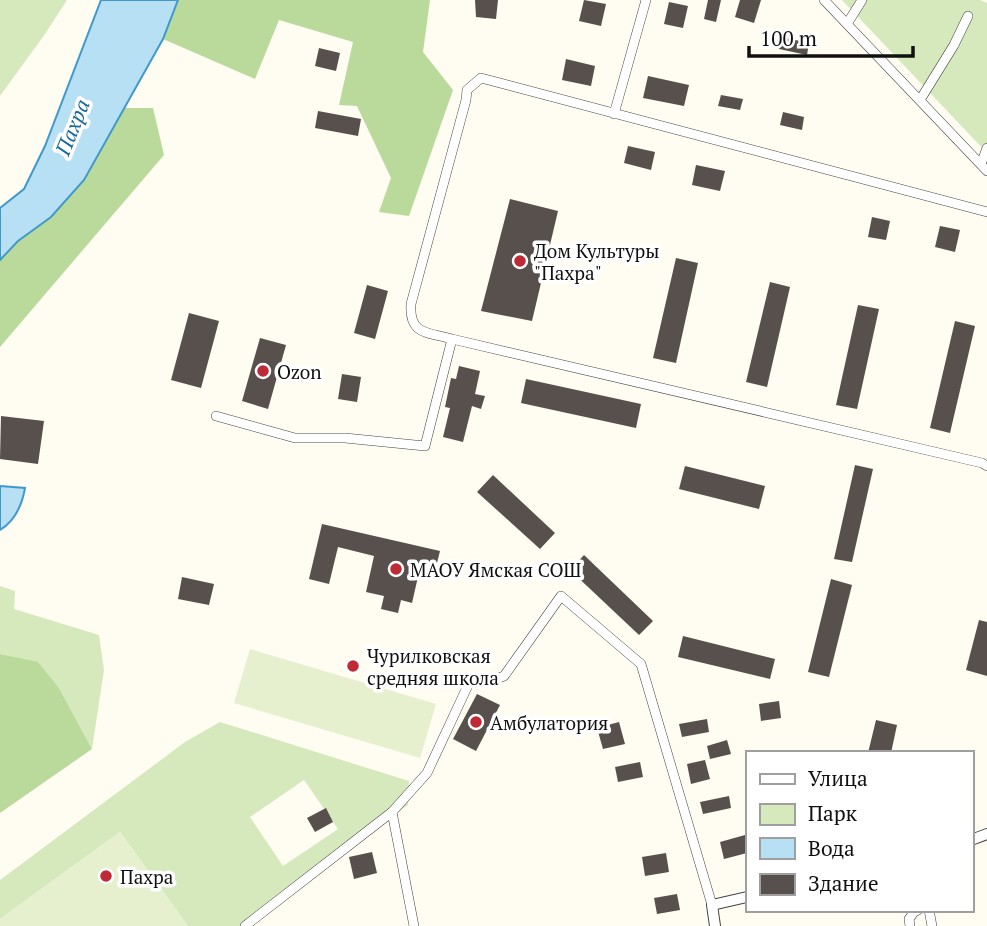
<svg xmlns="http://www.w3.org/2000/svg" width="987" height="926" viewBox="0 0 987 926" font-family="'PT Serif',serif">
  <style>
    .green { fill: #d5e9bc; fill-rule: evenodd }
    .forest { fill: #bada9c }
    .pitch { fill: #e6f0ce }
    .water { fill: #b8e0f5; stroke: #4099cb; stroke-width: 2 }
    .building { fill: #58504c }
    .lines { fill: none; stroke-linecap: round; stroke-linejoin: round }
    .minor-casing { stroke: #434343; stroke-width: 10 }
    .tertiary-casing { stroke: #434343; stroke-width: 12 }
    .minor { stroke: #fff; stroke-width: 9 }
    .tertiary { stroke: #fff; stroke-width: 10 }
    .poi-dot { fill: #be2a36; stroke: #fff; stroke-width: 2.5 }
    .labels { text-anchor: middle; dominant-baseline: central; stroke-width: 7; stroke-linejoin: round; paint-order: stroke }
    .poi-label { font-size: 19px; fill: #101010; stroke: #fff; text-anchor: start }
    .water-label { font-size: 21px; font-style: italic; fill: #1a6aa0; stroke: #fff }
  </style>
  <rect width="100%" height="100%" fill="#fffcf2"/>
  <!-- green -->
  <path class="green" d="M0,0h67l-22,34 -45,62z
    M842,0h138l7,3v150z
    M0,586l15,5 -1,18 85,26 5,35 -12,79 -33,-61 -21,-25 -38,-9z
    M220,722l189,59 -1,24 -163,121h-57l-68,-94 -120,87v-39l185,-138zM304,780l34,49 -55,37 -33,-49z"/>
  <!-- forest -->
  <path class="forest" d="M178,0h252l-7,52 30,38 -44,126 -30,-4 12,-34 -34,-72 -18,-1 14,-63 -74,-22 -24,59 -92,-40z
    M123,108h30l11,47 -164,192v-87l18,-19 33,-24 33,-37z
    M0,654l38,8 21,26 33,61 -92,64z"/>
  <!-- pitch -->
  <path class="pitch" d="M250,649l186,55 -16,54 -186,-55z
    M120,832l68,94h-188v-7z"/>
  <!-- water -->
  <path class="water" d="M101,0h77l-15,39 -79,141 -33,37 -33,24 -18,19v-52l24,-19 21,-43z
    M0,486l25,2c-3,17 -10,33 -25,42z"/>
  <!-- building -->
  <path class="building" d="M475,0h23l-2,19 -20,-2z
    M584,0l22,4 -5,22 -22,-5z
    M708,0h13l-5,22 -12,-3z
    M740,0h21l-7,23 -19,-6z
    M669,2l19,4 -5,22 -19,-4z
    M782,37l27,6 -2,12 -28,-6z
    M319,48l21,5 -4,18 -21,-5z
    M566,59l29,7 -4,20 -29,-6z
    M648,76l41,9 -5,21 -41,-8z
    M721,95l22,4 -3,11 -22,-4z
    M318,111l43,8 -3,17 -43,-8z
    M783,112l21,5 -2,13 -22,-5z
    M628,146l27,6 -4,18 -27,-7z
    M696,165l29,6 -5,20 -28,-6z
    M510,199l48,12 -26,110 -51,-10z
    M872,217l18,4 -4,19 -18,-3z
    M940,226l20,4 -5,22 -20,-5z
    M676,258l22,5 -22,100 -23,-5z
    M770,282l20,5 -23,100 -21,-5z
    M367,285l21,6 -13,48 -21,-6z
    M858,305l21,4 -22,100 -21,-4z
    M189,313l30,8 -18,67 -30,-8z
    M955,321l20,5 -25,107 -20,-5z
    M260,338l26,7 -18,64 -26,-8z
    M459,366l21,5 -5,23 10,2 -4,13 -9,-3 -9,36 -20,-5 7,-29 -5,-1 6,-29 5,1z
    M342,374l19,3 -4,25 -19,-3z
    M526,379l115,25 -5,24 -115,-25z
    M1,416l43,5 -6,43 -38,-5z
    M855,465l18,4 -21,93 -18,-3z
    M685,466l80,20 -6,23 -80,-20z
    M493,475l62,58 -15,16 -63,-57z
    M322,524l118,27 -5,20 -15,-3 -8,35 -11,-3 -3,13 -17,-4 3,-13 -18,-4 8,-36 -36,-9 -9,37 -20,-5z
    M584,555l69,66 -14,14 -69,-65z
    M182,577l32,7 -5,21 -31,-6z
    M831,579l21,6 -23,92 -21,-5z
    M979,620l8,2v54l-21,-6z
    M683,636l92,23 -5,20 -92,-22z
    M477,694l23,11 -24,46 -23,-12z
    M779,701l2,17 -20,3 -2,-17z
    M707,719l2,13 -27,5 -3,-13z
    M876,720l21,5 -6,28h-23z
    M619,722l6,22 -22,5 -6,-21z
    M727,740l4,14 -21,5 -3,-13z
    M705,760l5,19 -19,5 -4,-20z
    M640,762l3,15 -25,5 -3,-15z
    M729,796l2,12 -28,6 -3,-12z
    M326,808l7,14 -18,10 -8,-14z
    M745,835l2,18 -23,6 -4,-17z
    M372,852l5,21 -23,6 -5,-22z
    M666,853l3,19 -24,4 -3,-19z
    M677,894l3,16 -23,4 -3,-16z"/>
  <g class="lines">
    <defs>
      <path id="minor" d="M824,0l163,171
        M847,24l15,-24
        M920,100l34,-55 14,-29
        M614,114l32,-114
        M981,164l6,-16
        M987,212l-506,-134 -14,12 -1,10 -55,204c-2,31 16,28 41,35l530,124 5,3
        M216,416l79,22h50l80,8 27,-107
        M392,812l22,114
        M929,910l3,16
        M245,926l147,-114 35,-39 43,-92 29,-3 5,-2 57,-80 80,68 71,241
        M910,926l-1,-7 5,-7 4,-2"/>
      <path id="tertiary" d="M971,840l16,-6
        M715,926l-3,-21 35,-8"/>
    </defs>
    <!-- minor casing -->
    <use href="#minor" class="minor-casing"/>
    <!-- tertiary casing -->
    <use href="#tertiary" class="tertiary-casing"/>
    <!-- minor -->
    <use href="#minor" class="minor"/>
    <!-- tertiary -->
    <use href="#tertiary" class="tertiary"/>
  </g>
  <!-- markers -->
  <g class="poi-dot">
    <circle cx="520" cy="261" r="7"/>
    <circle cx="263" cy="371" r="7"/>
    <circle cx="396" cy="569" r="7"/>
    <circle cx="353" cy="666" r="7"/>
    <circle cx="476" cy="722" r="7"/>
    <circle cx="106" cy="876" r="7"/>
  </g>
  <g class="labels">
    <!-- poi labels -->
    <g class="poi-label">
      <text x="534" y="250">Дом Культуры<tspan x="534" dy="22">"Пахра"</tspan></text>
      <text x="277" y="371">Ozon</text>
      <text x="410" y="569">МАОУ Ямская СОШ</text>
      <text x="367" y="655">Чурилковская<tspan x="367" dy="22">средняя школа</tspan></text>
      <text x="490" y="722">Амбулатория</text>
      <text x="120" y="876">Пахра</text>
    </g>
    <!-- water labels -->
    <g class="water-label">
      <text transform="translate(72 127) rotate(-68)">Пахра</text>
    </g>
  </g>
  <!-- legend -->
  <rect x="746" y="751" width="228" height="161" fill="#ffffff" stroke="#9f9f9f" stroke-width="2"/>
  <rect x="760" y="774" width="35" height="10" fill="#ffffff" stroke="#9f9f9f" stroke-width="2"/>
  <text x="808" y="786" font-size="21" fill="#101010">Улица</text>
  <rect x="760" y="804" width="35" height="21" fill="#d5e9bc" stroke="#9f9f9f" stroke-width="2"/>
  <text x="808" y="821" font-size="21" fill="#101010">Парк</text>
  <rect x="760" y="838" width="35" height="21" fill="#b8e0f5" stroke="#9f9f9f" stroke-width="2"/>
  <text x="808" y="856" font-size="21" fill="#101010">Вода</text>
  <rect x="760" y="874" width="35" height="21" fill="#58504c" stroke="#9f9f9f" stroke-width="2"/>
  <text x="808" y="891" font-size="21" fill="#101010">Здание</text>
  <!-- scale -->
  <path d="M749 46v10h164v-10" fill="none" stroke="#101010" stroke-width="3.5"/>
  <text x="760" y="46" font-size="21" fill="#101010" stroke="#ffffff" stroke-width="5" paint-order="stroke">100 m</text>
</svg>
